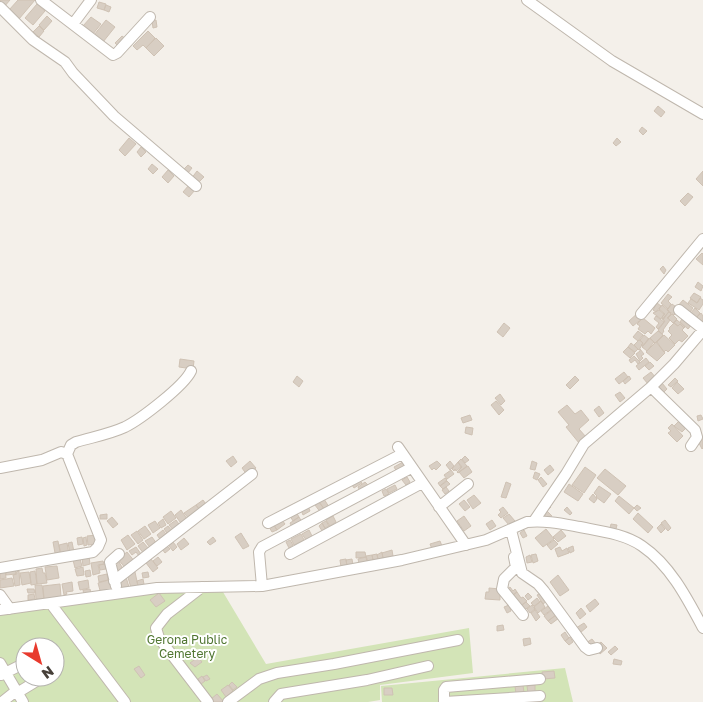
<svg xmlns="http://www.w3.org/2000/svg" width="703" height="702" viewBox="0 0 703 702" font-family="'Golos Text',sans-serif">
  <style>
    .green { fill: #d3e4b7; fill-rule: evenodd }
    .building { fill: #d8cec3; stroke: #cfc2b4 }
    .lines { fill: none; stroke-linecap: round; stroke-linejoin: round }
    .minor-casing { stroke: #bfb7ad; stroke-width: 12 }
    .minor { stroke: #fff; stroke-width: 10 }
    .labels { text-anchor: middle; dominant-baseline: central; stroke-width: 4; stroke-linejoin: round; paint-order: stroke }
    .park-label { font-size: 12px; fill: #4f7530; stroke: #fff }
  </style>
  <rect width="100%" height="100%" fill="#f4f0ea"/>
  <!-- green -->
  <path class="green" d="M220,587l46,77 203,-36 4,45 -93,12v15l-12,2h-368v-90l133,-17zM25,647h30v30h-30z
    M565,668l8,34h-191l-1,-16z"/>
  <!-- building -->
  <path class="building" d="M0,0h10l-6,7 -4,-3z
    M18,0h17l-16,19 -10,-9z
    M99,2l7,2 -2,6 -7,-2z
    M37,4l8,7 -12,14 -8,-7z
    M106,5l5,2 -2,5 -5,-2z
    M47,16l5,5 -8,9 -5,-5z
    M91,17l10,7 -8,10 -10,-8z
    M106,20l9,7 -12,15 -9,-7z
    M156,20l1,7 -4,1 -1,-7z
    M39,26l5,5 -5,6 -6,-5z
    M148,31l7,7 -9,10 -3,-3 -6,5 -4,-4z
    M122,36l4,3 -7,8 -4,-4z
    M156,38l8,8 -10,10 -8,-8z
    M658,106l7,6 -4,5 -7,-6z
    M642,127l5,4 -4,4 -4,-4z
    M129,138l7,6 -11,12 -6,-6z
    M617,138l4,4 -5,4 -3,-3z
    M141,147l5,5 -5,5 -4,-5z
    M152,164l6,5 -5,5 -5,-5z
    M188,165l4,3 -4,5 -4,-4z
    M168,170l6,6 -6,7 -6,-6z
    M197,171l7,6 -7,7 -6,-5z
    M703,171v15l-7,-7z
    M189,185l6,5 -6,7 -6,-5z
    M688,193l5,4 -8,9 -5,-5z
    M702,253l1,1v11l-7,-6z
    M663,266l3,4 -2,4 -4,-5z
    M698,282l5,4 -2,5 -6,-4z
    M694,293l7,4 -4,6 -7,-5z
    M668,294l4,3 -4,4 3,3 -3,5 -7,-6z
    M700,298l3,2v4l-4,6 -11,-7 3,-4 6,4z
    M683,300l10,8 -5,7 -11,-8z
    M657,303l4,3 -5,6 -3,-2z
    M672,304l7,5 -5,6 -7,-5z
    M662,305l7,6 -6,9 -1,-3 3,-3 -6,-5z
    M695,308l5,5 -6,7 -5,-5z
    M659,310l5,4 -3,5 -8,-6z
    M639,312l5,5 -11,9 -4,-5z
    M669,312l2,2 -4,4 3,2 -7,10 1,1 -2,3 -4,-4 7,-9 -2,-1 1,-3z
    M701,313l2,3v7l-9,-3z
    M672,314l5,5 -4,4 -5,-5z
    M656,316l8,6 -6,7 -2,-2 3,-4 -5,-4z
    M684,316l9,7 -5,6 -8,-7z
    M643,318l12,10 -4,6 -3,-3 -3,3 -7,-5 2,-3 -3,-2z
    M677,320l8,7 -1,1 -4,-4 -2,2 -4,-3z
    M504,323l6,5 -7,9 -6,-5z
    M674,323l4,3 2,-2 4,4 -2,2 6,6 -6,6 -3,-2 -4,4 -6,-6 3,-3 -4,-4 2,-2 -1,-1z
    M638,331l5,4 -5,6 -5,-4z
    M658,331l5,4 -8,8 -5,-5z
    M644,335l5,4 -6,7 -2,-1 2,-2 -3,-3z
    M664,335l11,10 -7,7 -2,-2 -2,2 -7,-10z
    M649,338l5,4 -7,9 -5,-4z
    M639,340l4,3 -4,7 -5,-5z
    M656,342l9,11 -8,8 -11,-9z
    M631,343l7,6 -3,3 -7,-5z
    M628,347l7,6 -5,5 -7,-6z
    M640,349l4,5 -3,2 2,2 -3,3 -4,-7 4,-3z
    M634,356l6,6 -2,2 -3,-4 -4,3 -2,-3z
    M646,358l3,4 -10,8 -3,-4z
    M180,359l14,2 -1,8 -14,-2z
    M650,362l4,4 -5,4 -4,-4z
    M624,372l4,5 -9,7 -4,-5z
    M651,372l5,6 -8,6 -5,-6z
    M297,376l6,5 -4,6 -6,-5z
    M575,376l4,4 -9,9 -4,-4z
    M629,376l2,3 -6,5 -2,-3z
    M675,378l3,3 -7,6 -3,-2z
    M677,382l7,7 -6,5 -6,-6z
    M662,383l5,6 -6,6 -6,-7z
    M620,392l5,6 -5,4 -5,-7z
    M500,394l5,7 -4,4 -6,-7z
    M496,401l8,9 -5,5 -8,-10z
    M567,405l8,9 6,-4 8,10 -10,9 7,8 -7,6 -13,-16 3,-2 -11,-13z
    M599,406l5,7 -5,4 -5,-7z
    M470,415l2,5 -9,3 -2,-5z
    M701,415l2,4 -5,2 -1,-5z
    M680,420l7,7 -5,5 -8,-6z
    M672,424l11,12 -6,6 -9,-9 3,-2 -3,-3z
    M466,427l7,1 -1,7 -7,-2z
    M703,436v12l-1,1 -4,-8z
    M233,456l4,6 -6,5 -5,-6z
    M465,456l4,4 -4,3 -3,-4z
    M461,459l6,7 -9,7 -1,-1 5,-5 -4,-5z
    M250,461l6,7 -9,7 -5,-7z
    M437,461l4,4 -5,5 -2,-2 -2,2 -3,-4z
    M450,461l4,5 -4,4 -4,-5z
    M532,461l5,2 -2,7 -5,-1z
    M403,462l3,4 -9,6 -3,-5z
    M458,462l3,5 -5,4 -1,-2 -1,2 -2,-2z
    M550,465l4,5 -6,5 -4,-5z
    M468,466l4,6 -8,6 -5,-6z
    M585,467l11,8 -12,18 -12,-8z
    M605,469l21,17 -8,9 -21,-17z
    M451,470l3,4 -7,5 -3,-4z
    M535,472l5,2 -3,6 -4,-2z
    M407,477l3,5 -4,3 -4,-5z
    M541,477l6,7 -4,3 -5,-7z
    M445,478l2,2 -7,6 -2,-3z
    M359,479l3,4 -8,5 -2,-3z
    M447,481l3,3 -7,5 -3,-3z
    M365,482l3,3 -8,6 -2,-4z
    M506,482l5,2 -5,14 -5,-1z
    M569,484l14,10 -5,7 -14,-9z
    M395,485l2,4 -8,4 -2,-4z
    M599,486l12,8 -7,9 -8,-6 1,-1 -3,-3z
    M446,487l3,4 -4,3 -3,-4z
    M386,489l3,5 -5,2 -2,-5z
    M593,494l4,5 -3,4 -5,-4z
    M474,495l7,8 -8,6 -6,-9z
    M619,496l15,12 -5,6 -14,-13z
    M324,499l5,8 -4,3 -6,-8z
    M203,500l5,7 -7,4 -5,-6z
    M464,500l6,7 -5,4 -6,-7z
    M319,502l6,8 -4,3 -6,-8z
    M196,505l5,7 -11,8 -6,-7z
    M549,505l2,2 -4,4 5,5 -6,1 -3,-6z
    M637,505l4,3 -4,3 -3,-3z
    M308,506l2,5 -7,4 -2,-5z
    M503,507l5,6 -7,5 -3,-3 3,-3 -2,-2z
    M567,507l5,6 -2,2 -6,-5z
    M181,510l8,12 -6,4 -8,-11z
    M171,511l5,7 -8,6 -5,-7z
    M296,512l3,5 -6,4 -3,-5z
    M638,513l15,14 -5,6 -15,-14z
    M107,514v5h-7v-4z
    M509,514l6,7 -6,4 -6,-7z
    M333,516l3,6 -6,4 -4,-6z
    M464,516l7,10 -7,5 -7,-10z
    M112,517l6,7 -5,4 -6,-7z
    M299,517l3,5 -10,5 -2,-4z
    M163,519l3,6 -5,3 -3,-5z
    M176,520l5,7 -7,4 -5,-6z
    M282,520l3,4 -8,6 -3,-5z
    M492,520l4,6 -6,4 -4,-6z
    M665,520l6,8 -3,3 -7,-8z
    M155,521l5,7 -7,5 -5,-8z
    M326,521l3,5 -4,2 -3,-5z
    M322,523l5,9 -3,2 -5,-8z
    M273,524l4,6 -5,2 -3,-5z
    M611,524l6,1 -1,4 -6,-1z
    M661,524l4,5 -4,4 -4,-5z
    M145,526l6,8 -7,5 -6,-8z
    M168,526l5,6 -4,4 -5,-7z
    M546,529l8,10 -11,8 -8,-9z
    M163,530l5,7 -6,5 -5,-7z
    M309,530l3,6 -6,4 -4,-6z
    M524,530l3,6 -4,2 -3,-5z
    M561,530l5,6 -8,6 -5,-5z
    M137,531l6,9 -5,4 -7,-9z
    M241,533l8,13 -6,3 -8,-12z
    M301,534l3,6 -10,5 -3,-6z
    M97,535l-1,9 -8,1 -1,-9z
    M128,535l7,9 -8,6 -6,-10z
    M82,537l1,7 -5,1 -1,-7z
    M86,537l1,8 -3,1 -1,-8z
    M152,537l5,7 -6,5 -6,-8z
    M213,537l3,4 -6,4 -3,-3z
    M184,538l5,6 -8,6 -4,-6z
    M290,540l3,5 -4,3 -3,-6z
    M554,540l4,4 -7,6 -4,-5z
    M58,541l2,11 -5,1 -2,-11z
    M440,541l2,5 -10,3 -2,-5z
    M72,542l2,10 -4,1 -2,-10z
    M143,542l6,7 -5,5 -6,-8z
    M173,542l4,5 -4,4 -5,-6z
    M67,543l2,11 -8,1 -2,-10z
    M166,545l4,4 -5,4 -3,-4z
    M573,546l1,5 -4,2 -2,-5z
    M136,547l5,7 -2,2 -3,-4 -4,3 -3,-4z
    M560,547l2,4 5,-3 2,5 -11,4 -3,-8z
    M392,550l1,6 -10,2 -1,-5z
    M127,552l8,10 -9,7 -8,-10z
    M356,552h9l1,5 -10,1z
    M382,552l1,6 -5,1 -1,-4z
    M377,554l1,5 -5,1 -1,-5z
    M536,554l2,7 -5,2 -2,-8z
    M372,555l1,5 -5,2 -2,-6z
    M530,555l2,7 -5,1 -1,-6z
    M89,556l1,8 -7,2 -1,-8z
    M158,557l4,5 -5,4 -4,-5z
    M366,557l1,5 -8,1 -1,-4z
    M80,559l2,7 -7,2 -2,-8z
    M151,559l7,9 -5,4 -7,-9z
    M346,559l1,7 -6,1 -1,-7z
    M352,559l1,6 -6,1 -1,-6z
    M118,560l5,9 -6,4 -5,-9z
    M103,561l1,3 -6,1 2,8 -7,2 -2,-12z
    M105,564l1,5 -6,1 -1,-5z
    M57,566l2,12 -12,2 -2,-13z
    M83,567l1,8 -7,1 -2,-7z
    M42,568l1,5h2l2,10 -10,1 -1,-15z
    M15,569l1,5 -10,1v-5z
    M5,570l1,8 -6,1v-8z
    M90,570l1,6 -5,1 -1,-6z
    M19,571l1,14 -5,1 -2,-11 4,-1 -1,-2z
    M35,571l2,13 -6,1 -1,-13z
    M29,572l2,11 -9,2 -2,-12z
    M135,572l3,14 -7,2 -4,-14z
    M148,572l1,5 -6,1 -1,-5z
    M107,574l1,6 -9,2 -1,-6z
    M558,575l11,15 -9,6 -10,-14z
    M126,577l3,10 -9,3 -3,-11z
    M12,578l2,8 -14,2v-8z
    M112,579l3,12 -14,3 -3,-11z
    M143,579l1,5 -6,2 -1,-5z
    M88,580l1,8 -9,2 -2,-8z
    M72,582l1,9 -7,1 1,2 -3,1 -2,-11z
    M60,584l1,13 -17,2 -1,-13z
    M35,585h7l2,14h-8z
    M510,587l3,4 2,-2 2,3 -7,5 -4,-7z
    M489,588l11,1v11l-15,-1 1,-7h3z
    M27,589h7l1,4h-7z
    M90,589l1,5 -7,1 -1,-5z
    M517,592l4,6 2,-1 4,4 -8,6 -7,-11z
    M159,593l6,8 -9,6 -6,-7z
    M528,593l4,4 -4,3 -3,-4z
    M541,593l6,8 -4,3 -6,-9z
    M34,594l1,5 -7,1v-5z
    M537,598l3,4 -6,4 -3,-3z
    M595,599l4,5 -9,8 -4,-6z
    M541,601l4,6 -7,6 -4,-6z
    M526,602l4,4 -7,5 -3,-4z
    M509,605l2,6 -4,2 -3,-6z
    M532,605l3,4 -5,4 -3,-4z
    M548,606l3,4 -7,5 -3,-4z
    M581,608l5,6 -6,5 -4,-6z
    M535,610l5,7 -4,4 -5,-8z
    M552,610l4,5 -8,6 -4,-5z
    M556,615l3,3 -8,6 -3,-3z
    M584,623l3,4 -7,6 -4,-5z
    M503,625l1,5 -7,1v-5z
    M565,632l4,6 -4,3 -4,-6z
    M570,637l3,5 -4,3 -4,-4z
    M530,638l1,6 -7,2 -1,-7z
    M592,639l4,5 -6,5 -4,-6z
    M601,642l6,6 -7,6 -4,-8z
    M615,646l3,3 -7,6 -3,-3z
    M198,657l4,5 -7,5 -5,-4z
    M614,659l8,2 -1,4 -8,-1z
    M139,666l6,9 -4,3 -7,-9z
    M554,671l1,7 -12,1 -1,-7z
    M207,675l3,4 -4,2 -3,-4z
    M202,676l3,5 -4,3 -3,-5z
    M232,682l5,5 -4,3 -4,-5z
    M228,685l5,6 -7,6 -5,-7z
    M523,685l1,8 -8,1 -1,-8z
    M535,685v8h-7l-1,-7z
    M384,688h8l1,7h-9z
    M217,694l7,8h-11l-2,-3z"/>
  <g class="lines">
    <defs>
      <path id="minor" d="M41,0l72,55 4,-2 33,-36
        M527,0l85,61 91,53
        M0,7l33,33 32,22 8,11 41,43 82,70
        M73,24l18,-24
        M679,310l24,19
        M641,314l62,-75
        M651,387l44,43 2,7 -6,9
        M398,447l68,98
        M67,454l4,-9 5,-3c17,-5 34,-8 49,-15 16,-8 59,-41 66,-56
        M0,468l42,-8 19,-8 6,2 34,86 -3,7 -5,5 -93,16
        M439,507l29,-23
        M534,521l32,-47 18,-30 67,-57 23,-23 29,-34
        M268,523l134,-69
        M511,530l11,43 16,11 6,7 41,56 4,3 8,-2
        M290,554l132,-71
        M514,557l2,10 -12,12 -2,10 21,26
        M114,581l138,-107
        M116,586l-6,-24 9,-8
        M262,586l-3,-34 3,-5 149,-79
        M202,587l-35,27 -11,14 3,10 49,64
        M0,595l10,14
        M51,604l74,98
        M0,610l157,-22 105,-2 140,-26 84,-20 41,-18c18,-2 36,2 53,5 20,4 45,7 62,19 28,19 45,52 61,82
        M0,663l23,39
        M1,675l24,-12
        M17,693l18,-11
        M2,702l14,-11
        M228,702l31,-23 18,-6 57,-9 124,-24
        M274,702l7,-8 86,-14 61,-14
        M444,702v-12l2,-3 94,-8
        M445,702l95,-6"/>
    </defs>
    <!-- minor casing -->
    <use href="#minor" class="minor-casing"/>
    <!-- minor -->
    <use href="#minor" class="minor"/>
  </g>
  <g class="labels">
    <!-- park labels -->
    <g class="park-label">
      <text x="187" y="639">Gerona Public<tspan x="187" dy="14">Cemetery</tspan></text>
    </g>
  </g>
  <!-- north arrow -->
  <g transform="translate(40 662) rotate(143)"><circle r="24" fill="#ffffff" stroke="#b5b3b0"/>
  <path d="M0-4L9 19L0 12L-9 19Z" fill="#e83a2d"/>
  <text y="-8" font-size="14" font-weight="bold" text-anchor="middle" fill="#474039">N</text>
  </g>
</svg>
